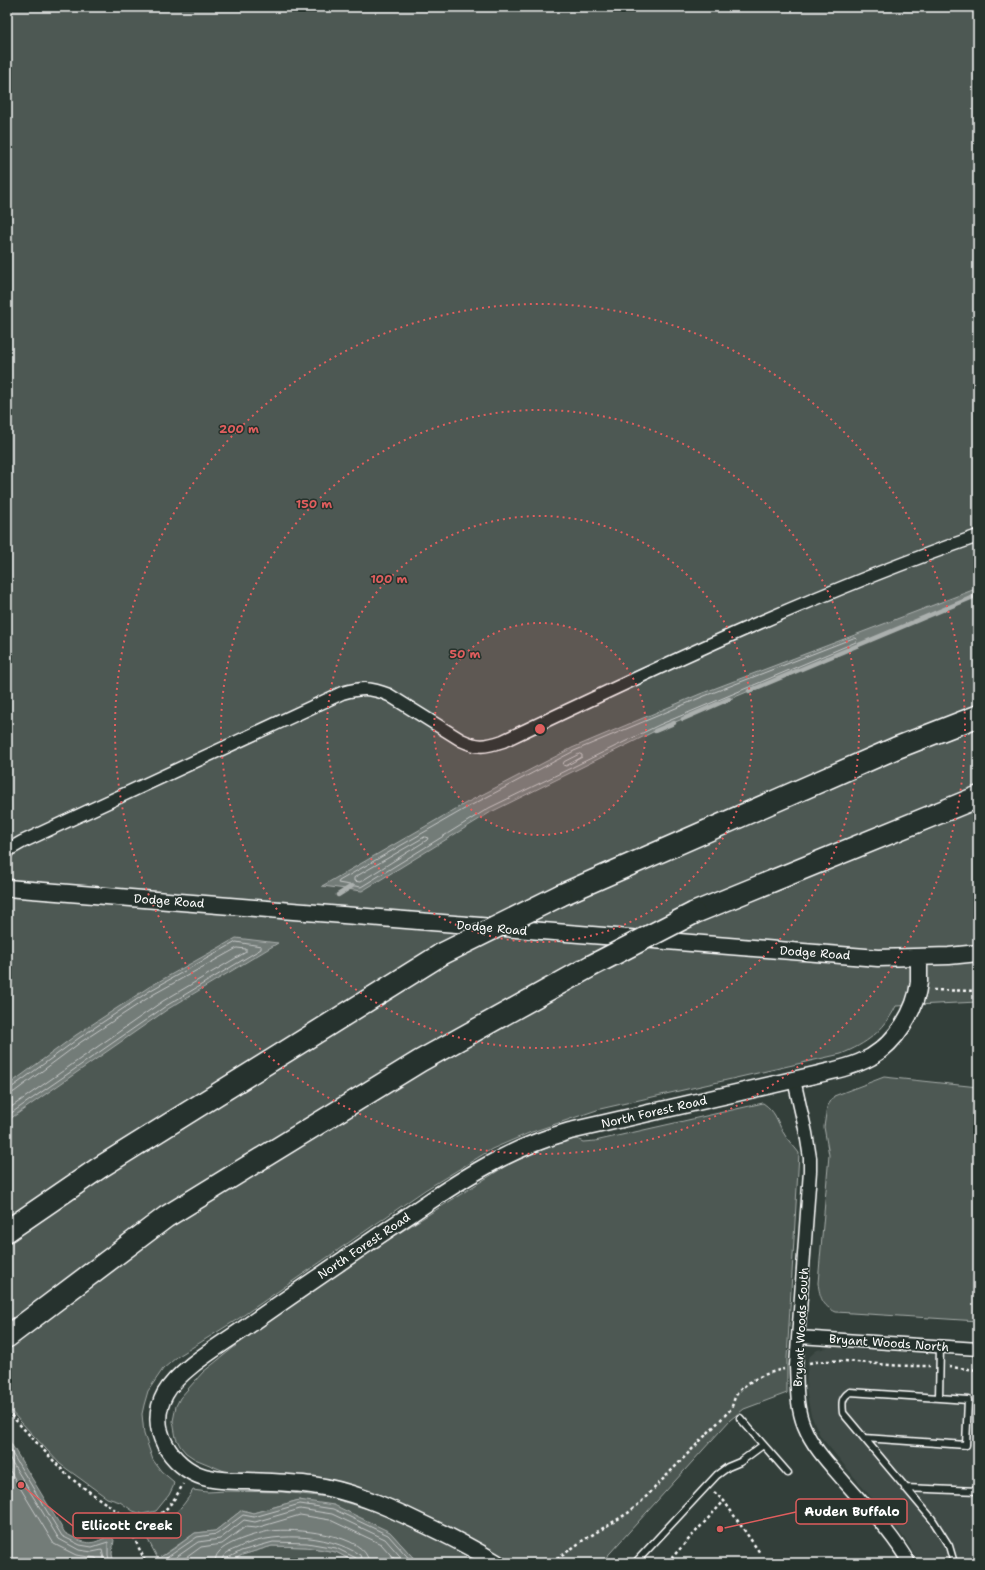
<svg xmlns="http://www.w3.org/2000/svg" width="985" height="1570" viewBox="0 0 985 1570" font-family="'Shantell Sans',sans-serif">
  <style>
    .built { fill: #404c47 }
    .green { fill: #4d5853; stroke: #a6aca9 }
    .water { fill: #737b78; stroke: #abb0ae }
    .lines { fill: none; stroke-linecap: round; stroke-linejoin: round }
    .shore { stroke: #c7cac9; stroke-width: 1 }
    .stream { stroke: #abb0ae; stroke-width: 4.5 }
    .lane-casing { stroke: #fff; stroke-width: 9 }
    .street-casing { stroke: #fff; stroke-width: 15 }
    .secondary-casing { stroke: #fff; stroke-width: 19 }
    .highway-casing { stroke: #fff; stroke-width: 24 }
    .path { stroke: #fff; stroke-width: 2.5; stroke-dasharray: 3 3; stroke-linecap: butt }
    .lane { stroke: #26332d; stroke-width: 6 }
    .street { stroke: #26332d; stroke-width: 12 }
    .secondary { stroke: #26332d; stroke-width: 16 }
    .highway { stroke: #26332d; stroke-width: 21 }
    .highway-bridge-casing { stroke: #fff; stroke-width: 24; stroke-linecap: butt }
    .highway-bridge { stroke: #26332d; stroke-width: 21 }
    .ring { fill: none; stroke: #e05e5e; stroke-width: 2; stroke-dasharray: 2 4 }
    .labels { text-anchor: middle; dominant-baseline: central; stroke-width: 3; stroke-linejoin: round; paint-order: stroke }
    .street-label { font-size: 12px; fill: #fff; stroke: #26332d }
    .centre { fill: #e05e5e; stroke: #26332d; stroke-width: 2 }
    .ring-label { font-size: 12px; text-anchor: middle; font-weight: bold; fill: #e05e5e; stroke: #26332d; stroke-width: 3; stroke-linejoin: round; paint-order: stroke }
    .leader { fill: none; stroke: #e05e5e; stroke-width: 1.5 }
    .callout-dot { fill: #e05e5e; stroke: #26332d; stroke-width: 1.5 }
    .callout { fill: #26332d; stroke: #e05e5e; stroke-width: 1.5 }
    .callout-label { font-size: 13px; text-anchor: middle; font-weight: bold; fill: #fff }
  </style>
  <rect width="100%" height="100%" fill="#333f3a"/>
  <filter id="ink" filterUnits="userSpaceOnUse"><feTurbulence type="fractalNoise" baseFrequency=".025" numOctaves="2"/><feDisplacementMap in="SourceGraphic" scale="8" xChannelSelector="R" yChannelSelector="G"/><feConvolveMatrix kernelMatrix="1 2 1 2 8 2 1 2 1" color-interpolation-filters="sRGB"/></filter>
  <g filter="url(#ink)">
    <!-- built -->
    <path class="built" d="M832,1347l146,11v205h-59l-9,-17 -16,-21 -73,-88 -10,-22 -5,-25 2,-32 9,-8z"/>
    <!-- green -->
    <path class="green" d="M7,7h971v995l-82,4c-12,25 -30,38 -55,48l-241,55 -71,24 -37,16 -67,41 -187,129 -61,38 -14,12 -15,22 -4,14 -2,9 2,20 9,26 8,11 13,11 -1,5 -4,8 -13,16 -14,3 -9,-3 -13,-9 -13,-4 -47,-34 -53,-57z
      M884,1077l94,10v234l-142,-9c-14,-6 -16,-15 -18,-29l11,-128 -5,-28 3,-20 7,-11z
      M763,1103c13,9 13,16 20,29 4,8 11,14 16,21l-12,206v34l-43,16 -14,11 -129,143h-91l-37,-23 -64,-32 -33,-15 -33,-10 -23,-4 -91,-6 -34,-14 -9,-6 -6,-7 -4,-8 -3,-17 3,-15 4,-8 23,-26 50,-40 135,-92 116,-73 29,-14 42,-15 8,4 12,-1z
      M193,1490l14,2 21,-1 54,1 46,5 59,18 84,41 10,7h-63l-28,-31 -91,-32 -46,13 -11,-3 -27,21 -20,2 -37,26 -12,-23c19,-14 36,-25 47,-46z
      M272,1546l34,1 30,5 21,11h-130l15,-8z"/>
    <!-- water -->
    <path class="water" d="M978,588v7l-317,133 -170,84 -129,79 -40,-5 144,-83 106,-55 128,-54z
      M236,938l42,5 -110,66 -161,112v-35l69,-51 73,-48z
      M7,1437l58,96c21,11 24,14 45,2l4,5 -2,14 2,9h-107z
      M299,1500l35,5 56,27 28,31h-61l-21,-11 -30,-5 -34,-1 -30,9 -15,8h-76l24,-15 20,-15 20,-2 27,-21 11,3z"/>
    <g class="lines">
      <!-- shore -->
      <path class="shore" d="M854,638l3,1 -1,3 -197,83 -170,83 -128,79 -23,-4 1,-2 129,-74 106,-56 128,-54z
        M580,754l2,1v2l-16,9 -3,-1 1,-3z
        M425,837l3,1 -1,2 -67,42 -6,-1v-3z
        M7,1089l4,-1 68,-50 72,-48 85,-48 25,4v3l-95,57 -159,110
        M7,1094l7,-2 67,-50 73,-48 83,-46 9,1v3l-83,49 -156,109
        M7,1445l55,91 18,9 12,2 16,-5v13l2,8
        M7,1454l52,85 20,11 13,2 10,-2 3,13
        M7,1466l47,78 22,11 20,3 2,5
        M159,1563l38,-26 20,-3 26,-19 11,2 46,-13 33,5 55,26 25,28
        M168,1563l30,-21 22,-3 24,-19 11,2 45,-13 32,5 53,25 21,24
        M179,1563l22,-16 21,-3 23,-17 11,1 44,-13 30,5 51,24 17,19
        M215,1563c0,-4 1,-8 4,-11 8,-10 39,-19 51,-21 22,-3 98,2 99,32
        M221,1563c1,-9 7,-11 14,-14 35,-18 92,-16 125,6l3,8
        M226,1563l2,-5 13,-7 32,-9 34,1 29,5 20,10 2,5"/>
      <!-- stream -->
      <path class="stream" d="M749,691l229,-96
        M683,719l46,-20
        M655,731l19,-8
        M338,895l14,-9"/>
      <defs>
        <path id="lane" d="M940,1346l-1,52 -89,-6c-9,6 -8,11 -7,21l89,106 17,27 5,17
          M740,1418l48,55
          M864,1438l102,7 2,-45 -29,-2
          M905,1488l73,3
          M635,1563l82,-88 11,-8 12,-5 23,-17"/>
        <path id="street" d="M7,852l1,-2 14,-8 320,-149c19,-5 28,-6 47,2l72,45c17,8 24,7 42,1 156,-74 312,-148 475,-205
          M794,1080l12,53 4,25v13l-14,195c1,19 0,41 8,60 8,20 23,36 37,52 23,27 50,53 68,85
          M799,1337l179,12"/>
        <path id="secondary" d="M7,888l871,70 71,-2 29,-3
          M497,1563c-26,-16 -52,-29 -80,-42 -33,-16 -68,-31 -105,-36 -21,-3 -43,-3 -64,-4 -14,0 -30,0 -44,-4 -33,-10 -58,-49 -39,-83 14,-25 56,-49 80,-66 61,-43 123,-85 185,-127 46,-31 87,-55 140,-70l249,-57c17,-4 36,-8 52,-17 25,-15 45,-46 48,-75 0,-8 0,-16 0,-24"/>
        <path id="highway" d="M561,895l335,-147 82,-32
          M694,913l284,-116
          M7,1231l92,-63 343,-214
          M7,1337l159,-120 254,-156 171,-95"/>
      </defs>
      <!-- lane casing -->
      <use href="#lane" class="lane-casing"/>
      <!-- street casing -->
      <use href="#street" class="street-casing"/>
      <!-- secondary casing -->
      <use href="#secondary" class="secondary-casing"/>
      <!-- highway casing -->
      <use href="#highway" class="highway-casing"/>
      <!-- path -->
      <path class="path" d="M933,990l45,1
        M809,1363c28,-5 53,0 80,2 14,1 27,1 41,1
        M949,1367l29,3
        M7,1411l58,62 12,10 41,29 10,13 18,38
        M714,1492l10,9 36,52
        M128,1525c6,-1 13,-1 19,-3 17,-7 28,-22 36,-38
        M552,1563l30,-22 46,-28 12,-10 91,-94c2,-5 3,-11 6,-15 8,-13 32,-22 47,-25
        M667,1563l57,-62"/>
      <!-- lane -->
      <use href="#lane" class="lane"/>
      <!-- street -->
      <use href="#street" class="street"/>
      <!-- secondary -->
      <use href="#secondary" class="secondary"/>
      <!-- highway -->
      <use href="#highway" class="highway"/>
      <defs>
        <path id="highway-bridge" d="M442,954l119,-59
          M591,966l103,-53"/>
      </defs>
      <!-- highway-bridge casing -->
      <use href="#highway-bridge" class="highway-bridge-casing"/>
      <!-- highway-bridge -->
      <use href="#highway-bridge" class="highway-bridge"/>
    </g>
  </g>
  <!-- distance rings -->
  <circle cx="540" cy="729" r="106" fill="#e05e5e" fill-opacity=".12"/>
  <g class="ring">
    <circle cx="540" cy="729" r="106"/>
    <circle cx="540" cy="729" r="213"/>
    <circle cx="540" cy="729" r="319"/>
    <circle cx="540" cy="729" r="425"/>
  </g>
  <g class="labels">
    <!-- street labels -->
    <g class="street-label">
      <text transform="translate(169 901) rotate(4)">Dodge Road</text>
      <text transform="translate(492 928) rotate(5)">Dodge Road</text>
      <text transform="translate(815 953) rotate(4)">Dodge Road</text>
      <text transform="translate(654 1112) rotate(-13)">North Forest Road</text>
      <text transform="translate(364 1246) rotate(-34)">North Forest Road</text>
      <text transform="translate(801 1327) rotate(-87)">Bryant Woods South</text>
      <text transform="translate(889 1343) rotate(4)">Bryant Woods North</text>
    </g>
  </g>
  <circle cx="540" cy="729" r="6" class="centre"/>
  <g class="ring-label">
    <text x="239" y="433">200 m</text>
    <text x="314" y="508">150 m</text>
    <text x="389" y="583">100 m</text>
    <text x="465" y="658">50 m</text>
  </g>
  <!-- callouts -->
  <path class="leader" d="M720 1529L796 1512M21 1485L73 1526"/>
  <g class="callout-dot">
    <circle cx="720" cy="1529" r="4"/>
    <circle cx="21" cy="1485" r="4"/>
  </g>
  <g class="callout">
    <rect x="796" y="1499" width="111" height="25" rx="4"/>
    <rect x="73" y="1513" width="108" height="25" rx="4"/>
  </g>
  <g class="callout-label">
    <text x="852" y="1516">Auden Buffalo</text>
    <text x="127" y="1530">Ellicott Creek</text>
  </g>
  <!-- margin -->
  <rect width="985" height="1570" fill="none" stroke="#26332d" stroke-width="24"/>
  <rect x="12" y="12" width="961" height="1546" fill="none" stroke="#fff" stroke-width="1.5" filter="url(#ink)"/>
</svg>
